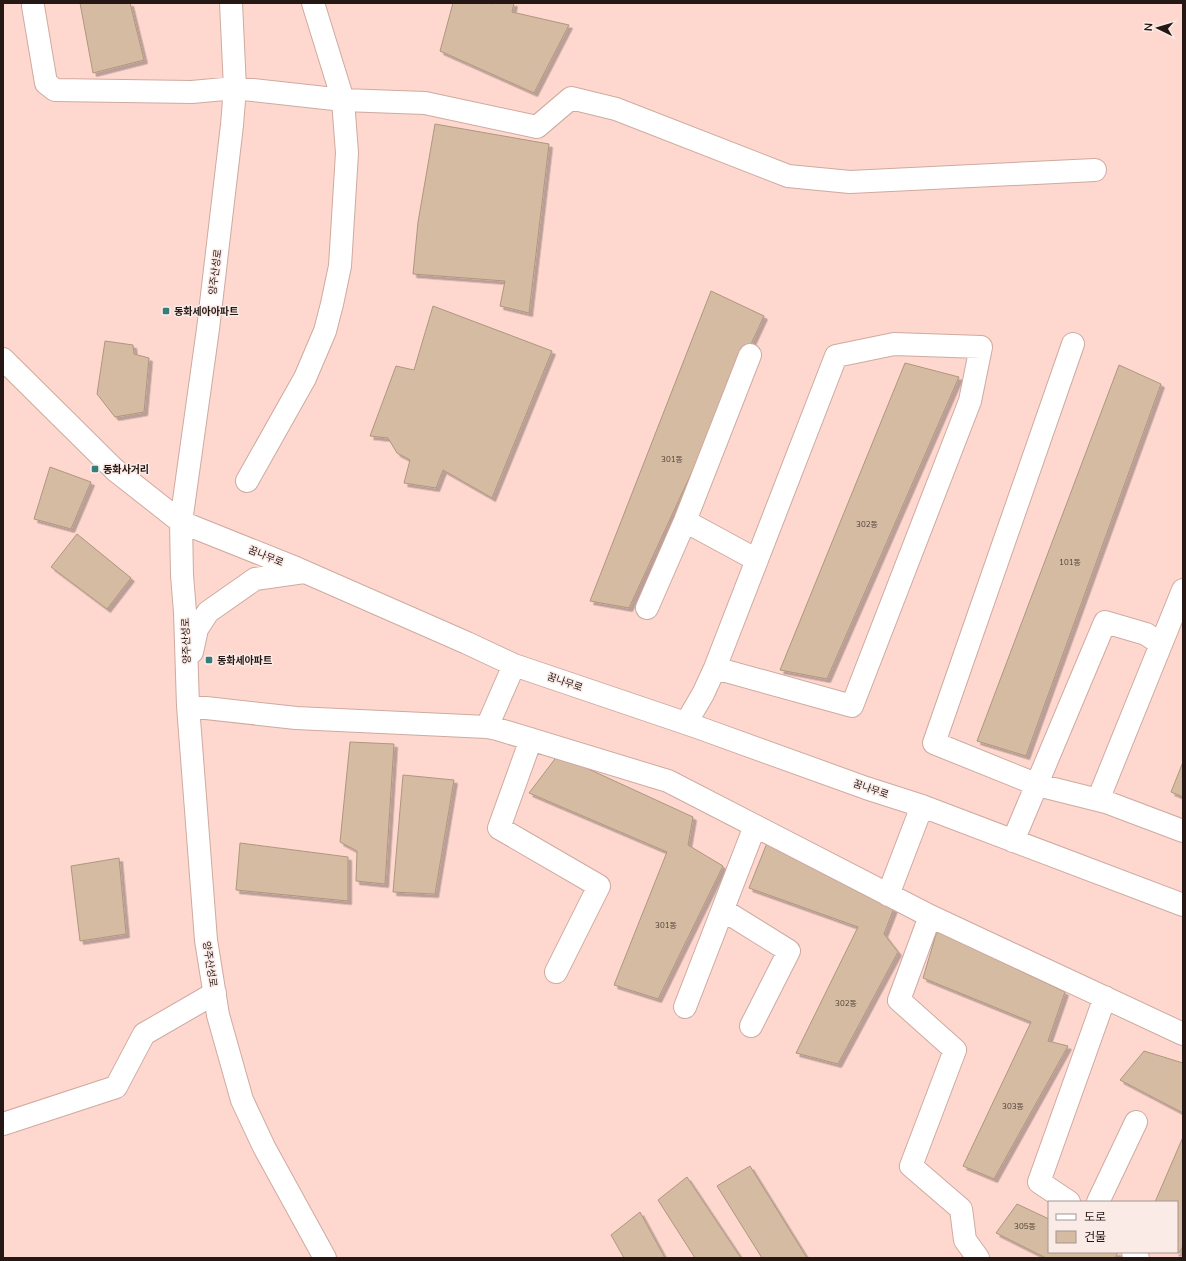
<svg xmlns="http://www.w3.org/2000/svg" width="1186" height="1261" viewBox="0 0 1186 1261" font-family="Mulish,'Noto Sans KR',sans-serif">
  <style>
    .building { fill: #d4bba2; stroke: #af967e; filter: url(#shadow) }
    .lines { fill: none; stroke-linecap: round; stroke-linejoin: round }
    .minor-casing { stroke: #ceaaa0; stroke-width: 24 }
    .minor { stroke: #fff; stroke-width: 22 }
    .poi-dot { fill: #357d79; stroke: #fbebe7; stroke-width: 1.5 }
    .labels { text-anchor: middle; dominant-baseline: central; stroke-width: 3; stroke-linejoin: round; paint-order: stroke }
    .number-label { font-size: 8px; fill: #504038 }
    .street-label { font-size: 10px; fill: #241714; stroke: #fbebe7 }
    .poi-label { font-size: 10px; font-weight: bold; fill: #241714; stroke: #fbebe7; text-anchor: start }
  </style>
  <defs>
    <filter id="shadow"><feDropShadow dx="3.5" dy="3.5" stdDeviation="0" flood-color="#0004"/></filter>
  </defs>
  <rect width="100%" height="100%" fill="#fed8ce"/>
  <!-- building -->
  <path class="building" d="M80,3h50l14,57 -51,13z
    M453,3h37l3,1v-1h21l-2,9 57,13 -35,68 -94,-42z
    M435,124l114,20 -20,169 -29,-7 5,-25 -92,-7 5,-52z
    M711,291l53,25 -135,292 -39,-7z
    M433,306l119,45 -60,147 -49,-28 -7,18 -32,-5 6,-23 -13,-7 -9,-15 -18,-2 26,-70 18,4z
    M105,341l28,4 1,9 15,4 -5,54 -29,5 -18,-23z
    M905,363l54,14 -132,302 -47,-9z
    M1119,365l42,19 -135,372 -49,-15z
    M50,467l41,15 -20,47 -37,-10z
    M77,534l54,44 -24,31 -56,-42z
    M350,742l44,2 -9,140 -29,-3 1,-30 -17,-9z
    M558,755l135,62 -5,28 35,21 -65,133 -44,-14 53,-133 -138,-59z
    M1183,762v35l-12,-5z
    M403,775l51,5 -19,114 -42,-2z
    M240,843l108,14v44l-112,-11z
    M767,843l127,65 -10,26 14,18 -60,112 -42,-11 62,-126 -109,-39z
    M119,858l7,76 -46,7 -9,-75z
    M937,931l128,61 -17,49 20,5 -74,133 -31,-13 68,-144 -108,-44z
    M1144,1051l39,12v50l-63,-33z
    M1183,1137v109l-4,7 -4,-1h2v-50h-22z
    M750,1166l57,92h-45l-45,-72z
    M687,1177l54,81h-46l-37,-58z
    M1017,1204l32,15v33h69l-3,6h-69l-50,-25z
    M640,1212l25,46h-41l-13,-23z"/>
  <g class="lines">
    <defs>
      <path id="minor" d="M231,3l4,85 -3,37 -24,204 -27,193 1,53 3,37 3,94 18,234 12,75 24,85 22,47 61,111
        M33,6l13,77 9,7 137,2 43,-4 108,12 82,3 112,24 34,-29 45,11 172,67 62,6 245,-12
        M1073,344l-139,399 104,42 68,17 77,29
        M3,359l112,111 66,52 115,46 171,75 47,22 183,62 169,61 56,18 261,99
        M247,481l58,-103 20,-47 7,-27 8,-38 7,-113 -4,-53 -30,-97
        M685,521l65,-166
        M647,608l38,-87 72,39
        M192,652l5,-23 11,-17 47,-33 49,-7
        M188,706l108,12 191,9 10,2 171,52 262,135 253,118
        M686,723l17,-29 12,-26 121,-312 58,-12 87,3 -11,54 -118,305 -137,-38
        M487,727l27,-62
        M531,739l-32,89 100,58 -43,86
        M1098,800l85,-210
        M1013,841l92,-219 41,12 15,10
        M888,895l34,-89
        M723,910l66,41 -38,75
        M930,916l-31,84 56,50 -44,116 50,43 4,31 13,18
        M685,1007l70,-181
        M3,1124l113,-37 28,-53 71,-41
        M1069,1202l-30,-20 66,-185
        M1098,1202l38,-80
        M1133,1252l5,6"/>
    </defs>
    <!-- minor casing -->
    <use href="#minor" class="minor-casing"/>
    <!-- minor -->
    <use href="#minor" class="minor"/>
  </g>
  <!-- markers -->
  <g class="poi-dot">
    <rect x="162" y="307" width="8" height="8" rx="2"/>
    <rect x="91" y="465" width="8" height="8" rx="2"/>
    <rect x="205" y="656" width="8" height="8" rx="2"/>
  </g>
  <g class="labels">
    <!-- number labels -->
    <g class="number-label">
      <text x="672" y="459">301동</text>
      <text x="867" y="524">302동</text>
      <text x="1070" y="562">101동</text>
      <text x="666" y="925">301동</text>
      <text x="846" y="1003">302동</text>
      <text x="1013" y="1106">303동</text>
      <text x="1025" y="1226">305동</text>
    </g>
    <!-- street labels -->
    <g class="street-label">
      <text transform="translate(215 272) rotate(-83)">양주산성로</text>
      <text transform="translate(266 556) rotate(22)">꿈나무로</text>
      <text transform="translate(186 641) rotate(-92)">양주산성로</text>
      <text transform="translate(565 682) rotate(19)">꿈나무로</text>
      <text transform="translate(871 789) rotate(19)">꿈나무로</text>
      <text transform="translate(210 964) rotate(81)">양주산성로</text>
    </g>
    <!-- poi labels -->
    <g class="poi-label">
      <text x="174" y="311">동화세아아파트</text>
      <text x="103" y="469">동화사거리</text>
      <text x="217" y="660">동화세아파트</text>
    </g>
  </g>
  <!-- border -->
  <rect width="1186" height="1261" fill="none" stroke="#241714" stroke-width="8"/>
  <!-- legend -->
  <rect x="1048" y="1201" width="130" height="52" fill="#fbebe7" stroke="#a59693"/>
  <rect x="1056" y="1214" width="20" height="6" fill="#ffffff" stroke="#a59693"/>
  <text x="1084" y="1221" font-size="12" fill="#241714">도로</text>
  <rect x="1056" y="1231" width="20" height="12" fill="#d4bba2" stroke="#a59693"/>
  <text x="1084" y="1241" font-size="12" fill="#241714">건물</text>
  <!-- north arrow -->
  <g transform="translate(1158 28) rotate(275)" stroke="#fbebe7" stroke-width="3" paint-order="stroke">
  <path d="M0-3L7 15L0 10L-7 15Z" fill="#241714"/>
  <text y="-6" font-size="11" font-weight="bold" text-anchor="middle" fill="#241714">N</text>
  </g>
</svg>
